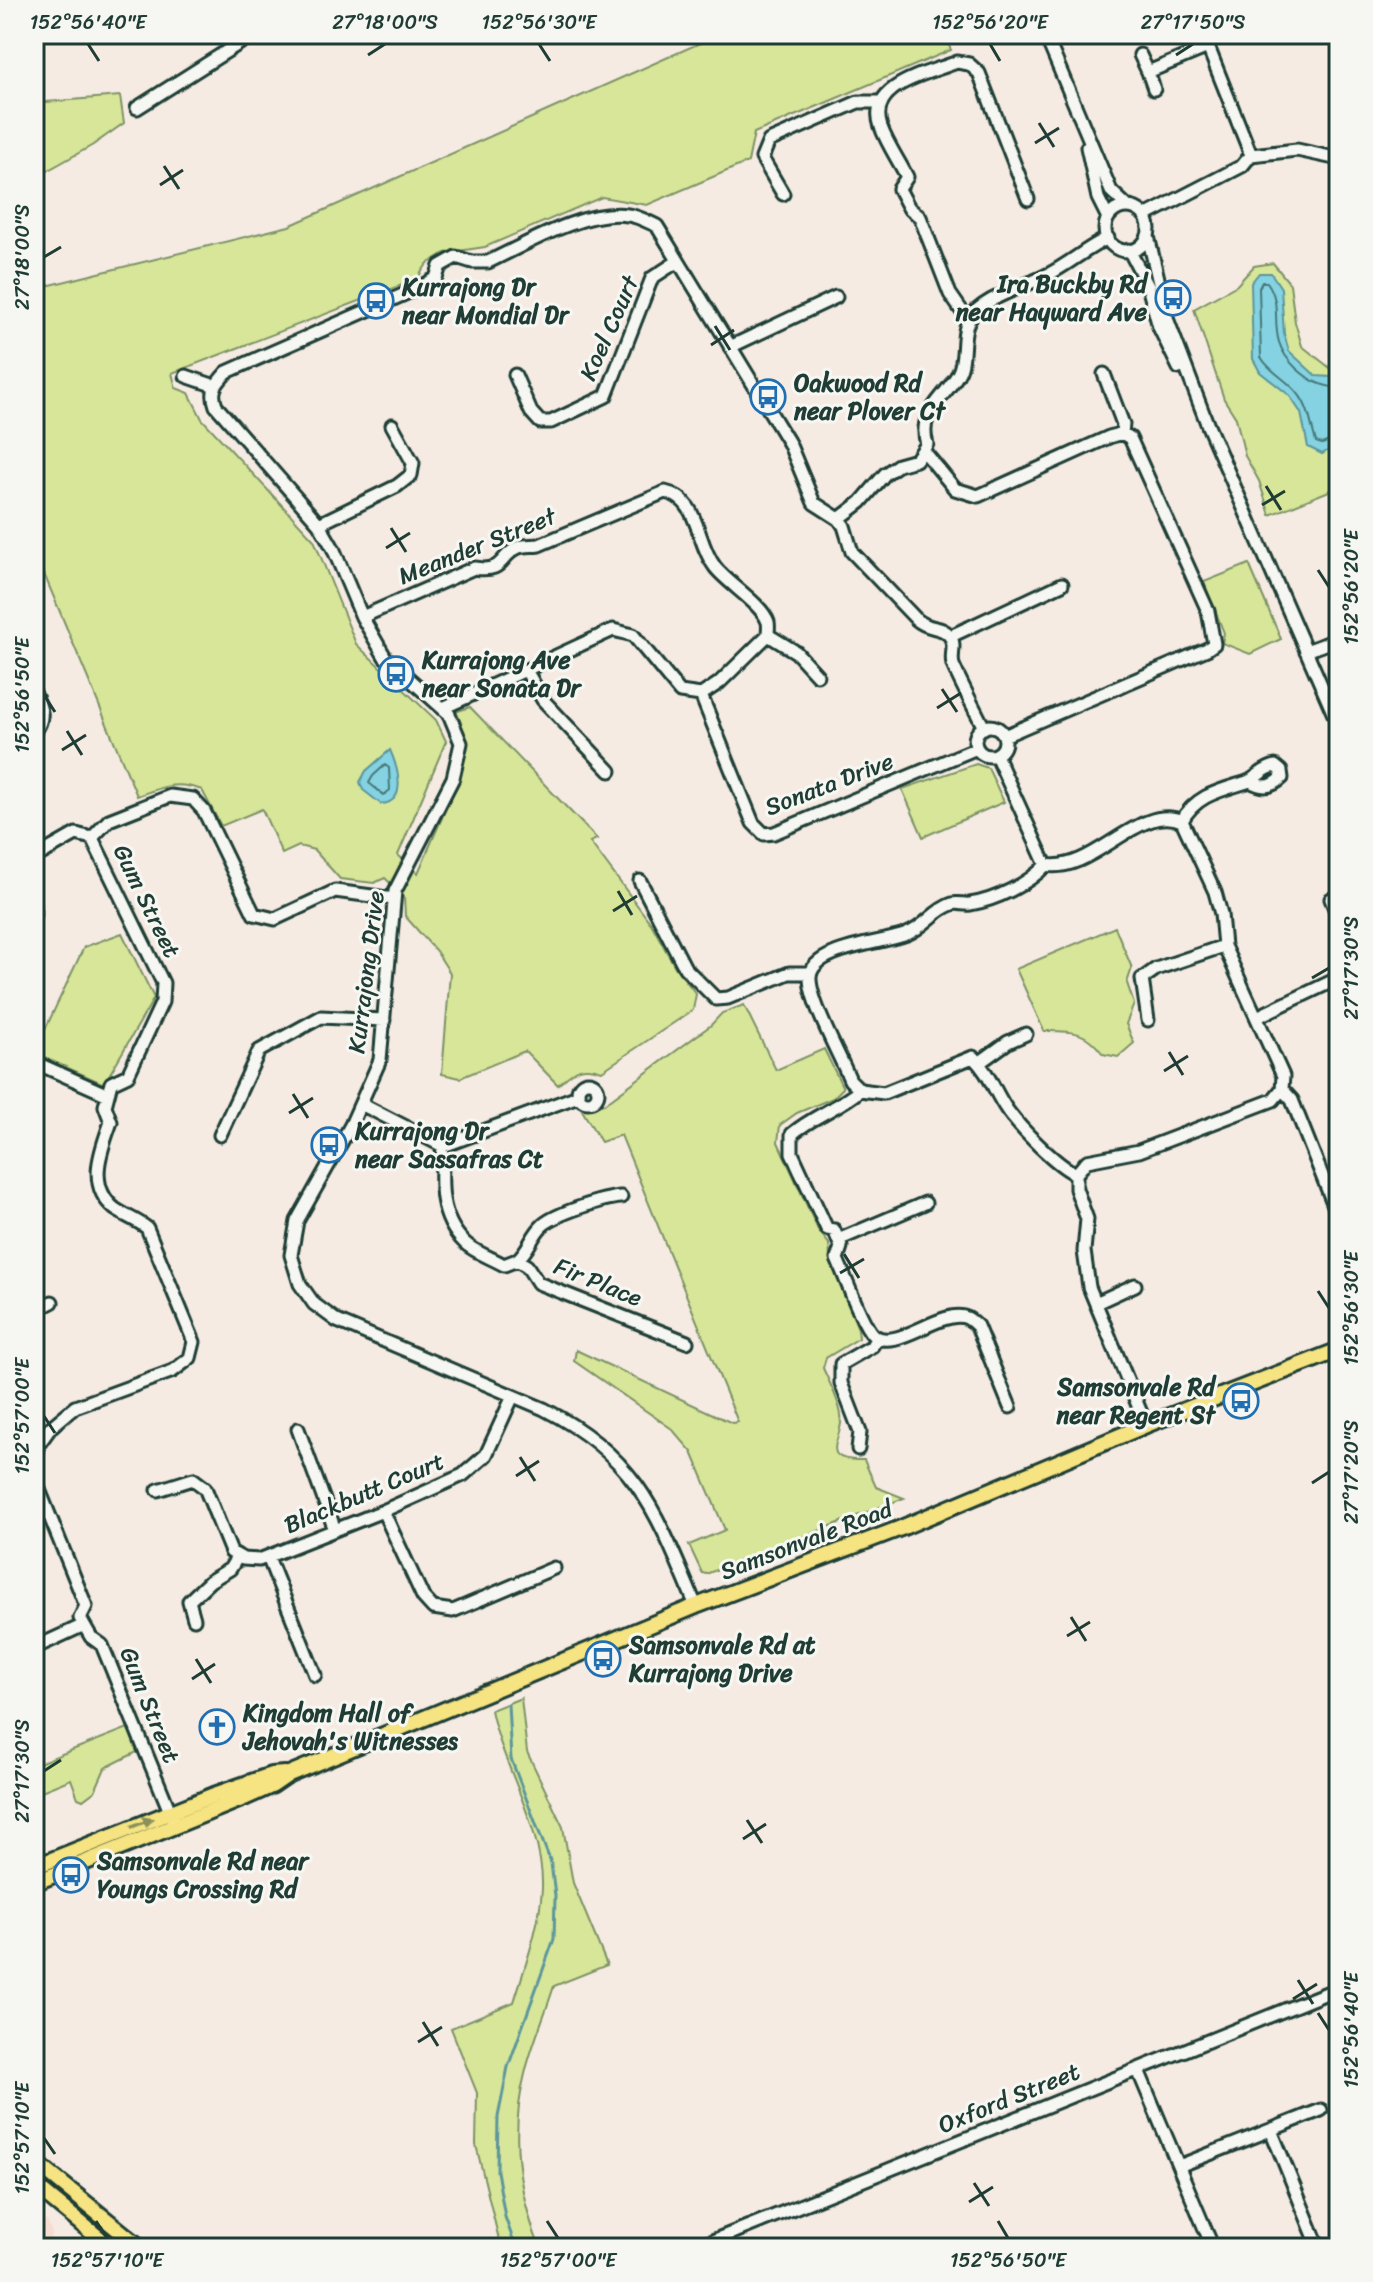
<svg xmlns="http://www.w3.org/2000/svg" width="1373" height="2282" viewBox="0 0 1373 2282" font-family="Sriracha,sans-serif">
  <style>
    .built { fill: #f5ded1 }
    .green { fill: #d8e699; stroke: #7c9266; stroke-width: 2 }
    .water { fill: #84d2e2; stroke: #5c969c; stroke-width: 2 }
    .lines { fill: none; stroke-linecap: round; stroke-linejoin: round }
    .shore { stroke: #47797a; stroke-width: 2 }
    .stream { stroke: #5c969c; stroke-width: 3 }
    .minor-casing { stroke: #1f3d34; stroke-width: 17 }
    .major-casing { stroke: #1f3d34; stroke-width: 20 }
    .minor { stroke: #f6f6f2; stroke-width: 11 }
    .major { stroke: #f6e381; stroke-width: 14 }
    .oneway { fill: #8a905a }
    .ticks { fill: none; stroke: #1f3d34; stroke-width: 3 }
    .labels { text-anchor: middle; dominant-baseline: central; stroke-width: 6; stroke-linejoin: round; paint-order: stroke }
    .poi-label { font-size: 24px; font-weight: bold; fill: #1f3d34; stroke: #f6f6f2; text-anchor: start }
    .street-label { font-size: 24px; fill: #1f3d34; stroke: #f6f6f2 }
    .neatline { fill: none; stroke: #1f3d34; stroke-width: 3 }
    .ticks-label { font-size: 20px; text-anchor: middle; fill: #1f3d34 }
  </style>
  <rect width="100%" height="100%" fill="#f6ebe3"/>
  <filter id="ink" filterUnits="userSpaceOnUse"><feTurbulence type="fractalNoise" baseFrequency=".0125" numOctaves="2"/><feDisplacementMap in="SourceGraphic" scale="16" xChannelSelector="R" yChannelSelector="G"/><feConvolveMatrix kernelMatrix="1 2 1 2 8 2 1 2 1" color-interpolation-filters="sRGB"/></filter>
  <g filter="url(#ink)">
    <!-- built -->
    <path class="built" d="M34,2211l14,11 4,11 -6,15h-12z"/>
    <!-- green -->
    <path class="green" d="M720,34h224l7,16 -197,83 -6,29 -101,43 -45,-8 -117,50 -40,6 -18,11 -10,15 -245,94 4,15 13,5 13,26 112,121 42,104 80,76 10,21 -48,114 20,18 44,-101 4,-32 -11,-28 15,-5 127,132 -7,3 62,83 23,42 21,27 -3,16 -91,61c-22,-8 -28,0 -44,14l-33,-34 -65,27 -18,-4 8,-101 -14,-22 -31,-35 -1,-19 -19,-19 -11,5 -34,-4 -26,-29 -15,-4 -17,8 -20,-45 -41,17 -19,-36c-27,-10 -39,-3 -65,6l-103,-246v-261l255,-63z
      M120,96l4,27 -31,22 -59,33v-75z
      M1273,263l17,21 5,38 7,24 37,29v112l-69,28 -11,-34 -14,-25 -9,-38 -12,-19 -30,-90 43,-24 17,-19z
      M1249,564l32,75 -31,15 -28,-11 2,-10 -20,-51z
      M976,764l12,4 16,34 -81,35 -21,-48z
      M1115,927l17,41 -5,15 7,21 -8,20 8,19 -16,14 -15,-3c-18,-24 -30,-23 -59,-23l-28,-62z
      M122,933l32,65 -50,86 -70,-31 50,-106z
      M744,1005l32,65 48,-21 19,39 -10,10 -36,15 -17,12 -2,17 40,88 11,14 1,14 28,71 1,9 -33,20 -3,10c6,14 16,32 18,47 4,23 -27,46 23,45l12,27 28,11 -198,76 -4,-1 -13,-28 36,-15 -33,-78 -20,-23 -98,-68 2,-11 156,73 6,-1 -117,-287 -20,7 -19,-32 22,-6 107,-79 11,-12z
      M521,1698l6,54 36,75 10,56 34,82 -53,21c-9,29 -22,58 -29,88 -15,58 -7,118 15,174h-39l-25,-103 1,-52 -26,-65 63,-26c11,-36 26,-76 28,-114 2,-59 -39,-120 -51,-178z
      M128,1728l9,24 -32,16 -10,23 -12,9 -5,-2 -7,-19 -37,15v-29z"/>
    <!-- water -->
    <path class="water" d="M1259,273h12l10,15 3,46 5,17 27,25 16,1 7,5v62l-17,10 -14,-7 -7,-34 -12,-18 -29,-23 -7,-13 -2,-76z
      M390,750c7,16 19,52 -9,54l-18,-14 -3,-8 6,-11z"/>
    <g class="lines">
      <!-- shore -->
      <path class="shore" d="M1339,388c-19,-2 -29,-7 -43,-20 -34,-32 -9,-58 -29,-86h-5l-3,6 2,69c8,14 22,20 33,32 15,15 16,33 22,53l6,2 17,-7
        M385,765l4,3 1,22 -6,5 -15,-12 4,-7z"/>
      <!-- stream -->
      <path class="stream" d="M508,1704l3,55 40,104 4,33 -1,43 -46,128 -10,50 -1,54 8,46 11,31"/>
      <defs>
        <path id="minor" d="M1045,34l66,157 17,16
          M1203,34l48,121
          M1140,55l8,17
          M1154,89l-6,-17 60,-25
          M137,108l117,-74
          M1087,147l11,51 10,20
          M783,194l-21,-36 7,-17 89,-39h22
          M1105 229a22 22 0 1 1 44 0a22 22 0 1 1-44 0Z
          M1145,216l97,-50 9,-11 46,-5 42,9
          M1148,236l20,85 40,105 131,300
          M1129,250l19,36 11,41 20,41
          M968,320l-18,-26 -30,-77 -11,-9 -10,-19 8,-12c-8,-16 -20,-33 -26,-50 -15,-43 47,-53 76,-65l12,2 10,9 49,126
          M730,347l106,-50
          M1104,374l19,50 -1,9
          M515,375l16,37 9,10h11l55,-26 46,-118 26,-17
          M186,376l29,10
          M923,450l32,39 23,7 131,-59 13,-4 8,5 78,173 6,33 -7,5 -203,87
          M839,519l22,-17 24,-28 13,-9 18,-5 11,-16c-10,-31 17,-45 31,-70 9,-15 2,-39 11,-54 11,-22 59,-34 80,-46 21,-11 38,-26 59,-36
          M319,524l78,-38 14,-11 2,-12 -21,-38
          M362,617l112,-49c32,5 24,-12 45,-21 6,-2 14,-1 20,-2l126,-53c35,7 30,49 50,75 12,16 47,37 53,55 1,4 0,9 0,13l-49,48 -18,12
          M768,635l28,17 21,23
          M951,636l111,-52
          M1306,651l33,-12
          M526,670l17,30 67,71
          M34,692c7,16 12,26 0,40
          M443,708l170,-78 20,5 47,57 21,3 52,128 11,11 10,-1 203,-85
          M975 741a15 15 0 1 1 30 0a15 15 0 1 1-30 0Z
          M996,755l50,110c47,9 93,-63 136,-44l33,71 6,22 3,32 59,130 -1,13 -9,11 -134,51 -52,10 -11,13v15l11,30 -3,32 5,36 57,138
          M1182,821c13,-26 40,-31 65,-39 10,-4 15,-13 28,-16l6,5 1,7c-11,10 -20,10 -32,3
          M92,838l17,-18 61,-24 23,3 11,12 50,103 21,5 60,-28 59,8
          M34,858l42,-24 16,4 71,145 -1,19 -34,73 -17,8 -6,23 6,16c-10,28 -25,64 4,87 10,7 22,11 32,19l47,114 -4,16 -17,13 -98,36 -24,20 -13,18 -2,16 2,26 48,119 -6,12 11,19 11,8 71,174
          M640,881l45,87 31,31 12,-1 61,-25h21
          M1331,899l8,19
          M34,907v9
          M1257,1017l82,-39
          M1148,1020l-6,-41 14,-10 68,-23
          M34,1062l74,33
          M979,1063l29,-21 18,-8
          M578 1092a10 10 0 1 1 20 0a10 10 0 1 1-20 0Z
          M1282,1089l10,11 47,118
          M860,1090c-21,18 -47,26 -68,44v19l35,76 7,1 7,17 -4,12c8,17 24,63 35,75 22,21 69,-27 95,-16 4,2 7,5 10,8l33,81
          M860,1090l-10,-10c-10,-24 -41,-80 -40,-103 2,-30 76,-34 97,-43 18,-7 27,-24 45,-30 6,-2 12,1 18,0 26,-4 58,-20 76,-39
          M860,1090l24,3 89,-36c17,17 21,34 34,53 14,19 49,55 69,64
          M361,1104l82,42 135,-50
          M220,1135l39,-84 62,-34 63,3
          M443,1146c-2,33 -6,70 22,97 9,9 27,15 39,22l13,-5 10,6 11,17 149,59
          M838,1240l87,-37
          M517,1260c12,-10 15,-25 26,-35 12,-11 61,-27 78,-28
          M1096,1303l39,-18
          M34,1311l18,-9
          M298,1429l37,101
          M858,1449l2,-17 -19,-49v-19l31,-18 5,-9
          M158,1490l35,-11 12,9 26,64 7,4
          M383,1511l40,86 10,11 20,3 101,-43
          M268,1557l47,118
          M696,1606c-39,-92 -58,-149 -152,-197l-207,-88 -23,-17 -14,-20 -9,-29 6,-34 54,-96 29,-65 15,-169 58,-113 8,-35 -12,-29 -64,-57 -23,-40 -29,-69 -14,-24 -103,-118c-6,-16 0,-22 11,-34l196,-86 13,-8 4,-12 16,-9 16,5h16c39,-18 96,-53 140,-47 10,1 20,7 29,11l132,217 25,60 25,16 5,7 8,26 64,67c13,12 25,6 33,16 8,9 1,20 4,30 9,21 21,42 31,63
          M194,1619l-5,-18 21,-20 20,-12 8,-13 5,3 16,1 124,-49 80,-36 23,-20 27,-59
          M34,1648l50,-23
          M1138,2070l75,178
          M1271,2130l48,118
          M1179,2166l142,-56
          M695,2248l644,-260"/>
        <path id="major" d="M34,1867l180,-72 57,-20 14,-1
          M34,1883l210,-85 29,-13 16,-11 407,-168 205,-78 245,-103 193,-75
          M34,2161l107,87
          M34,2185l77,63"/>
      </defs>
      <!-- minor casing -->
      <use href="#minor" class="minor-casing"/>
      <!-- major casing -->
      <use href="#major" class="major-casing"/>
      <!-- minor -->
      <use href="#minor" class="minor"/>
      <!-- major -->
      <use href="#major" class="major"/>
    </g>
    <!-- one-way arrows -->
    <defs><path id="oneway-solid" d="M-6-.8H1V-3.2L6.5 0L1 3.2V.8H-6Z" transform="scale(2)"/></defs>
    <use class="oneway" href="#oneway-solid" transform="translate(142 1823) rotate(-22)"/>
  </g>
  <!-- ticks -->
  <path class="ticks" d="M88,44l11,17M539,44l11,17M990,44l10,17M368,55l17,-11M1176,55l17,-11M1039,123l15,24M1035,143l24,-15M164,166l15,23M160,185l23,-15M44,257l17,-10M715,326l15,24M711,345l23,-15M1266,486l15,24M1262,505l23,-14M391,528l15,24M386,548l24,-15M1318,570l11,17M942,689l15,23M44,695l11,17M937,708l24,-15M67,731l15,24M62,750l24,-15M618,891l14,24M613,911l24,-15M1312,978l17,-10M1169,1052l14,23M1164,1071l24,-15M293,1094l15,24M289,1113l24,-15M844,1254l15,24M840,1273l24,-14M1318,1291l11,17M44,1416l11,17M520,1457l15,24M516,1476l23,-15M1312,1483l17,-11M1071,1617l15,24M1067,1636l23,-14M196,1659l15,24M192,1679l23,-15M44,1771l17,-11M747,1820l15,23M743,1839l23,-15M1298,1980l15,24M1293,1999l24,-15M1318,2013l11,17M423,2022l15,24M418,2042l24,-15M44,2138l11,16M974,2183l15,23M969,2202l24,-15M96,2221l11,17M547,2221l11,17M998,2221l10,17"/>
  <!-- icons -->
  <defs>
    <symbol id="bus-ring" viewBox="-11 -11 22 22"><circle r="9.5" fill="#f6f6f2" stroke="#1f6fb2" stroke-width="1.5"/><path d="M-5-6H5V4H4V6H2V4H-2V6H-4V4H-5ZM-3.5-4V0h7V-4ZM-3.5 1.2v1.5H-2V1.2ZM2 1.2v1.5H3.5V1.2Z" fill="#1f6fb2"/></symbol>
    <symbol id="church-ring" viewBox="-11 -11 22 22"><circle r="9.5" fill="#f6f6f2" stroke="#1f6fb2" stroke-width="1.5"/><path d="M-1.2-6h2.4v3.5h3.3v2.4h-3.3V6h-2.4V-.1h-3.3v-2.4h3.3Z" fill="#1f6fb2"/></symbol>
  </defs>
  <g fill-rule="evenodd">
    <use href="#bus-ring" x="1153" y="278" width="40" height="40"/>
    <use href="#bus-ring" x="356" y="281" width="40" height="40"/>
    <use href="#bus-ring" x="748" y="377" width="40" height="40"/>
    <use href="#bus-ring" x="376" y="654" width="40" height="40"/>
    <use href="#bus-ring" x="309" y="1125" width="40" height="40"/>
    <use href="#bus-ring" x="1221" y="1381" width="40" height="40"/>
    <use href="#bus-ring" x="583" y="1639" width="40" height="40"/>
    <use href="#church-ring" x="197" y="1707" width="40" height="40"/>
    <use href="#bus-ring" x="51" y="1855" width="40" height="40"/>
  </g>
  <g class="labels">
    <!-- poi labels -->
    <g class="poi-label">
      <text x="1147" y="284" text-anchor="end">Ira Buckby Rd<tspan x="1147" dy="28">near Hayward Ave</tspan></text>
      <text x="402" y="287">Kurrajong Dr<tspan x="402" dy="28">near Mondial Dr</tspan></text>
      <text x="794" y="383">Oakwood Rd<tspan x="794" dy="28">near Plover Ct</tspan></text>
      <text x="422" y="660">Kurrajong Ave<tspan x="422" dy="28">near Sonata Dr</tspan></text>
      <text x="355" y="1131">Kurrajong Dr<tspan x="355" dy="28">near Sassafras Ct</tspan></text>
      <text x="1215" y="1387" text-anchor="end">Samsonvale Rd<tspan x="1215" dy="28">near Regent St</tspan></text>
      <text x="629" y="1645">Samsonvale Rd at<tspan x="629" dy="28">Kurrajong Drive</tspan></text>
      <text x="243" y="1713">Kingdom Hall of<tspan x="243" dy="28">Jehovah's Witnesses</tspan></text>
      <text x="97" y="1861">Samsonvale Rd near<tspan x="97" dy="28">Youngs Crossing Rd</tspan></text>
    </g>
    <!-- street labels -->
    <g class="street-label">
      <text transform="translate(609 328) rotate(-66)">Koel Court</text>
      <text transform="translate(477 546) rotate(-22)">Meander Street</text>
      <text transform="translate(829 784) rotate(-21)">Sonata Drive</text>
      <text transform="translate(147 901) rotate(64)">Gum Street</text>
      <text transform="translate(366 972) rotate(-83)">Kurrajong Drive</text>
      <text transform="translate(598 1282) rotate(22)">Fir Place</text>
      <text transform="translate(364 1493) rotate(-23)">Blackbutt Court</text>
      <text transform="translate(806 1540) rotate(-21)">Samsonvale Road</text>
      <text transform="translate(150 1705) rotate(68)">Gum Street</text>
      <text transform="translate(1009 2098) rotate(-22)">Oxford Street</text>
    </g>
  </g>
  <!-- margin -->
  <rect width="1373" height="2282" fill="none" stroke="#f6f6f2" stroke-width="88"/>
  <rect x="44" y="44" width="1285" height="2194" class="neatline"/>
  <g class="ticks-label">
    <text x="88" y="29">152°56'40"E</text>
    <text x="385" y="29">27°18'00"S</text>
    <text x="539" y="29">152°56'30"E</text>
    <text x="990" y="29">152°56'20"E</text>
    <text x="1193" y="29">27°17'50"S</text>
    <text transform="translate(22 257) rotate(-90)" y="7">27°18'00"S</text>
    <text transform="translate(1351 587) rotate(-90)" y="7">152°56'20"E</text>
    <text transform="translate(22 695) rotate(-90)" y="7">152°56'50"E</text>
    <text transform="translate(1351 968) rotate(-90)" y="7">27°17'30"S</text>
    <text transform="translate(1351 1308) rotate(-90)" y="7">152°56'30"E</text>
    <text transform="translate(22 1416) rotate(-90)" y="7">152°57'00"E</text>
    <text transform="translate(1351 1472) rotate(-90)" y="7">27°17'20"S</text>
    <text transform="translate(22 1771) rotate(-90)" y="7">27°17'30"S</text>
    <text transform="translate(1351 2030) rotate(-90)" y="7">152°56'40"E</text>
    <text transform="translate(22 2138) rotate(-90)" y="7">152°57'10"E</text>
    <text x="107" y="2267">152°57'10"E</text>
    <text x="558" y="2267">152°57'00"E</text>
    <text x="1008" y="2267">152°56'50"E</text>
  </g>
</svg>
